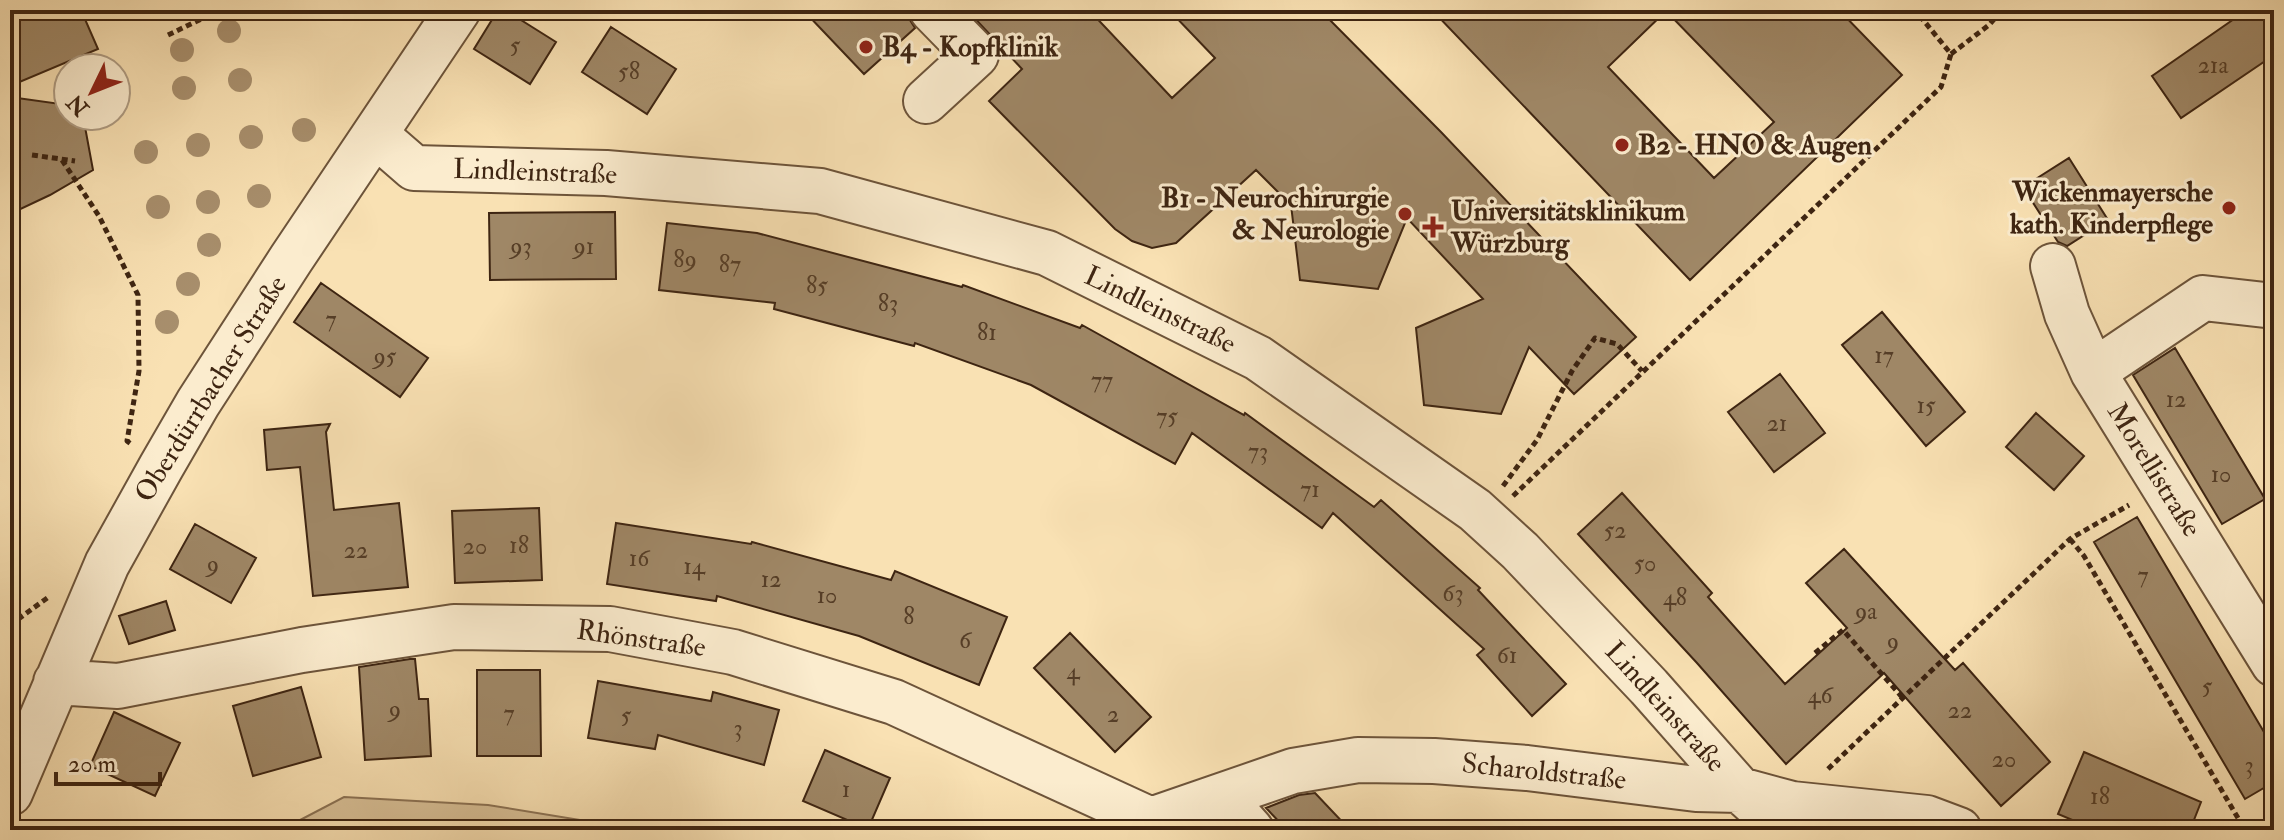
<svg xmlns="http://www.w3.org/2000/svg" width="2284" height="840" viewBox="0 0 2284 840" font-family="'IM FELL Double Pica',serif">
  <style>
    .green { fill: #d9c198; stroke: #8c7355; stroke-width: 2 }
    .building { fill: #9f8766; stroke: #3e2512; stroke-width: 2; fill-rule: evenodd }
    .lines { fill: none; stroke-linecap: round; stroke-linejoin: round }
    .minor-casing { stroke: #6d543a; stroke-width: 48 }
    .path { stroke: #3e2512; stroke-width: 5; stroke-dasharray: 6 4; stroke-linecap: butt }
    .minor { stroke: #fbecce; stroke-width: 44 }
    .tree { fill: #a88f6d }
    .poi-dot { fill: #8f2418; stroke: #fbecce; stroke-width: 3 }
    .labels { text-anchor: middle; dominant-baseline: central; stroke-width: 6; stroke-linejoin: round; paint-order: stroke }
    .number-label { font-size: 24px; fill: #563e27 }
    .poi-label { font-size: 28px; font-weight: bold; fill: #3e2512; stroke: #fbecce; text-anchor: start }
    .street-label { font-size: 28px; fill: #3e2512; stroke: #fbecce }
  </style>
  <rect width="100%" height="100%" fill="#f9e1b3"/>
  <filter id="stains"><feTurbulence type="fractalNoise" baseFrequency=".0025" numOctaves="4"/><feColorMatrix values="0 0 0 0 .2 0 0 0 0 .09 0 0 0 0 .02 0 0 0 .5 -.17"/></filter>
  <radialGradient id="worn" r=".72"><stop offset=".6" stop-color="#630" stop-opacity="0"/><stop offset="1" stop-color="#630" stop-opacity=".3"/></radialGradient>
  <!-- green -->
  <path class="green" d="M344,797l144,8 153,25h-360z"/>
  <!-- building -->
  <path class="building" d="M10,10h71l17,39 -88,37z
    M498,10h7l51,32 -26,42 -56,-35z
    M803,10h105v7l7,11 -51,46z
    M967,10h122l83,88 43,-40 -46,-48h151l121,122 195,205 -62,57 -45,-47 -28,67 -77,-9 -8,-77 67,-29 -76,-81 -29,71 -78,-9 -9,-75 -35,-35 -80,73 -24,5 -20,-7 -17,-12 -126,-128 33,-32z
    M1432,10h407l63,65 -212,205zM1666,11l108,111 -60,56 -106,-111z
    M2247,10h27v45l-93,63 -29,-42z
    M611,27l65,42 -29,45 -65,-42z
    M10,97l58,8v11h15l10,54 -43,25 -40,19z
    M2069,158l39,62 -41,26 -9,-4 -35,-55z
    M615,212l1,67 -126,1 -1,-67z
    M667,223l90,10 205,54 1,-2 117,43 2,-3 162,90 1,-2 129,94 7,-7 99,88 -2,2 88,94 -34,32 -55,-61 7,-6 -151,-136 -11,15 -130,-95 -17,31 -144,-79 -116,-42 -1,3 -140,-37 1,-6 -116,-13z
    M321,283l107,75 -28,39 -106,-75z
    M1882,312l83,100 -39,34 -84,-101z
    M2175,348l90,151 -43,25 -89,-149z
    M1780,374l45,59 -51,39 -46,-60z
    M2036,413l48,43 -30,34 -48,-43z
    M330,424l-4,8 8,78 65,-7 9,84 -95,9 -13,-129 -33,3 -3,-40z
    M1622,493l90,100 -4,4 77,87 62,-56 -41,-45 38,-34 111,121 8,-7 87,99 -49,44 -117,-133 -98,91 -89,-101 -119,-129z
    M539,508l3,72 -87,3 -3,-72z
    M2137,517l137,232v33l-29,17 -151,-257z
    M616,523l135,21 1,-2 139,38 4,-9 112,46 -28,68 -120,-49 -142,-40 -1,5 -109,-17z
    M195,524l61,34 -25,45 -61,-34z
    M166,601l9,29 -46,14 -10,-28z
    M1070,633l81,84 -36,35 -81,-84z
    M410,659h5l4,40h9l3,57 -66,4 -6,-93z
    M477,670h63l1,86h-64z
    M598,681l113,20 2,-9 66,18 -15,55 -106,-30 -3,14 -67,-11z
    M301,687l20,70 -68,19 -20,-70z
    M114,712l66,31 -25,53 -65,-30z
    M825,750l65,28 -22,51 -65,-28z
    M2084,752l117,50 -11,28h-94l-38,-16z
    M1315,793l35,37h-63l-21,-22 33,-13z"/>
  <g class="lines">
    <defs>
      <path id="minor" d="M926,101l50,-46 -44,-45
        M376,135l38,33 192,5 214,18 227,62 211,105 217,152 45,41 129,136 91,103 44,40
        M2053,266l14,48 26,58 181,292
        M2093,372l110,-74 71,8
        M56,682l62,4 184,-36 152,-23 156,2 123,23 161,50 257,118
        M10,793l97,-229 54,-97 37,-64 93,-144 167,-249
        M1221,796l30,34
        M1137,830l14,-10 142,-49 65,-11 76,1 93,7 169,21 44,1 52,14 135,14 32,12"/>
    </defs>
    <!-- minor casing -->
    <use href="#minor" class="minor-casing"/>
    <!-- path -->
    <path class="path" d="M168,35l50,-24
      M1951,54l38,-29 13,-15
      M32,155l43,6
      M62,160l37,56 39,79 1,76 -12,70 4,3
      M1503,486l34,-46 35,-69 23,-33 22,6 25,27
      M1513,496l428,-409 10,-33 -36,-44
      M2070,539l14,17 161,274
      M10,625l40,-29
      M1815,653l28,-23 59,67
      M1828,769l242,-230 59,-34"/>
    <!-- minor -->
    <use href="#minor" class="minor"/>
  </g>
  <!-- trees -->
  <g class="tree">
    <circle cx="229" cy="31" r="12"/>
    <circle cx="182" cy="50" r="12"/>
    <circle cx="240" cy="80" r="12"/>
    <circle cx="184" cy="88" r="12"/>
    <circle cx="304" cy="130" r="12"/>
    <circle cx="251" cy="137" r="12"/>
    <circle cx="198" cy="145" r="12"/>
    <circle cx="146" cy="152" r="12"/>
    <circle cx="259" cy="196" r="12"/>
    <circle cx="208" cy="202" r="12"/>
    <circle cx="158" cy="207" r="12"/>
    <circle cx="209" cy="245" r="12"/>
    <circle cx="188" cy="284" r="12"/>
    <circle cx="167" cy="322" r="12"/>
  </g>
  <!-- markers -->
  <g class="poi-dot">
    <circle cx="866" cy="47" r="8"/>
    <circle cx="1622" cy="145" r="8"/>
    <circle cx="2229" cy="208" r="8"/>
    <circle cx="1405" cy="214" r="8"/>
    <path d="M1429 215h8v8h8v8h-8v8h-8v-8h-8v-8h8z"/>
  </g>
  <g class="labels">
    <!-- number labels -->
    <g class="number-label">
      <text x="515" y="45">5</text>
      <text x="2213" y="65">21a</text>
      <text x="629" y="71">58</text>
      <text x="521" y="246">93</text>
      <text x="584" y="246">91</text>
      <text x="685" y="259">89</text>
      <text x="730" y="264">87</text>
      <text x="817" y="285">85</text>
      <text x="888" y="303">83</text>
      <text x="331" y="319">7</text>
      <text x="987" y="332">81</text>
      <text x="1884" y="355">17</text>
      <text x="385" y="356">95</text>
      <text x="1102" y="380">77</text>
      <text x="2176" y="399">12</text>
      <text x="1926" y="405">15</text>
      <text x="1167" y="416">75</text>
      <text x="1777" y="423">21</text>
      <text x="1258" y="451">73</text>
      <text x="2221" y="474">10</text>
      <text x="1310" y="489">71</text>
      <text x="1615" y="530">52</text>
      <text x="519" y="545">18</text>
      <text x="475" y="546">20</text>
      <text x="356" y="550">22</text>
      <text x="639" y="558">16</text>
      <text x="1645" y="563">50</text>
      <text x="213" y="564">9</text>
      <text x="694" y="566">14</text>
      <text x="2143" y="575">7</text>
      <text x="771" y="579">12</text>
      <text x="1453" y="593">63</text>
      <text x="827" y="595">10</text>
      <text x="1675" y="597">48</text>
      <text x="1866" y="611">9a</text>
      <text x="909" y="616">8</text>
      <text x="965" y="640">6</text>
      <text x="1893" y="641">9</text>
      <text x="1507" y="655">61</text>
      <text x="1073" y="671">4</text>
      <text x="2207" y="686">5</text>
      <text x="1820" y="695">46</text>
      <text x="395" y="709">9</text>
      <text x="1960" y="710">22</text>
      <text x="509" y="713">7</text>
      <text x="1113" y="714">2</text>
      <text x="626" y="715">5</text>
      <text x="738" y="728">3</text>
      <text x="2004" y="759">20</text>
      <text x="2249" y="765">3</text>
      <text x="846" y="789">1</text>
      <text x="2100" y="796">18</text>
    </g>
    <!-- poi labels -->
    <g class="poi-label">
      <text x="882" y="47">B4 - Kopfklinik</text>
      <text x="1638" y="145">B2 - HNO &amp; Augen</text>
      <text x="2213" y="192" text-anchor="end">Wickenmayersche<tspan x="2213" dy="32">kath. Kinderpflege</tspan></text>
      <text x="1389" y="198" text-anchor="end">B1 - Neurochirurgie<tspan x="1389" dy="32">&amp; Neurologie</tspan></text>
      <text x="1451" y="211">Universitätsklinikum<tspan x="1451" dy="32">Würzburg</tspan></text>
    </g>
    <!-- street labels -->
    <g class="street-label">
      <text transform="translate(535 172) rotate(2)">Lindleinstraße</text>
      <text transform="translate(1160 310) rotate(26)">Lindleinstraße</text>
      <text transform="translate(211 389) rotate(-58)">Oberdürrbacher Straße</text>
      <text transform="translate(2154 470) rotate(58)">Morellistraße</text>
      <text transform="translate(641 639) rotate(8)">Rhönstraße</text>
      <text transform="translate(1665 707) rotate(48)">Lindleinstraße</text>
      <text transform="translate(1544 772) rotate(6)">Scharoldstraße</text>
    </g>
  </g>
  <!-- margin -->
  <rect width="2284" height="840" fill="none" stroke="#f9e1b3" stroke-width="40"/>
  <rect x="12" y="12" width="2260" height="816" fill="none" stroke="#3e2512" stroke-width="4"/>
  <rect x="20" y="20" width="2244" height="800" fill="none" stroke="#3e2512" stroke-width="2"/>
  <!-- north arrow -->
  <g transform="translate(92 92) rotate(227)"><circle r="38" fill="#fbecce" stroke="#af9c83" stroke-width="2"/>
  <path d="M0-6L14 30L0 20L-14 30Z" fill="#8f2418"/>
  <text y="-12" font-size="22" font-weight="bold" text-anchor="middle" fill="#3e2512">N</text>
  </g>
  <!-- scale -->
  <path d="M56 772v12h104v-12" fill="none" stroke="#3e2512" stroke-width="4"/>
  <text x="68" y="772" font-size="24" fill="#3e2512" stroke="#fbecce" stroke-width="6" paint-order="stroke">20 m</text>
  <rect width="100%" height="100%" filter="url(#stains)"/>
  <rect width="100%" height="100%" fill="url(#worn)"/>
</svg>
